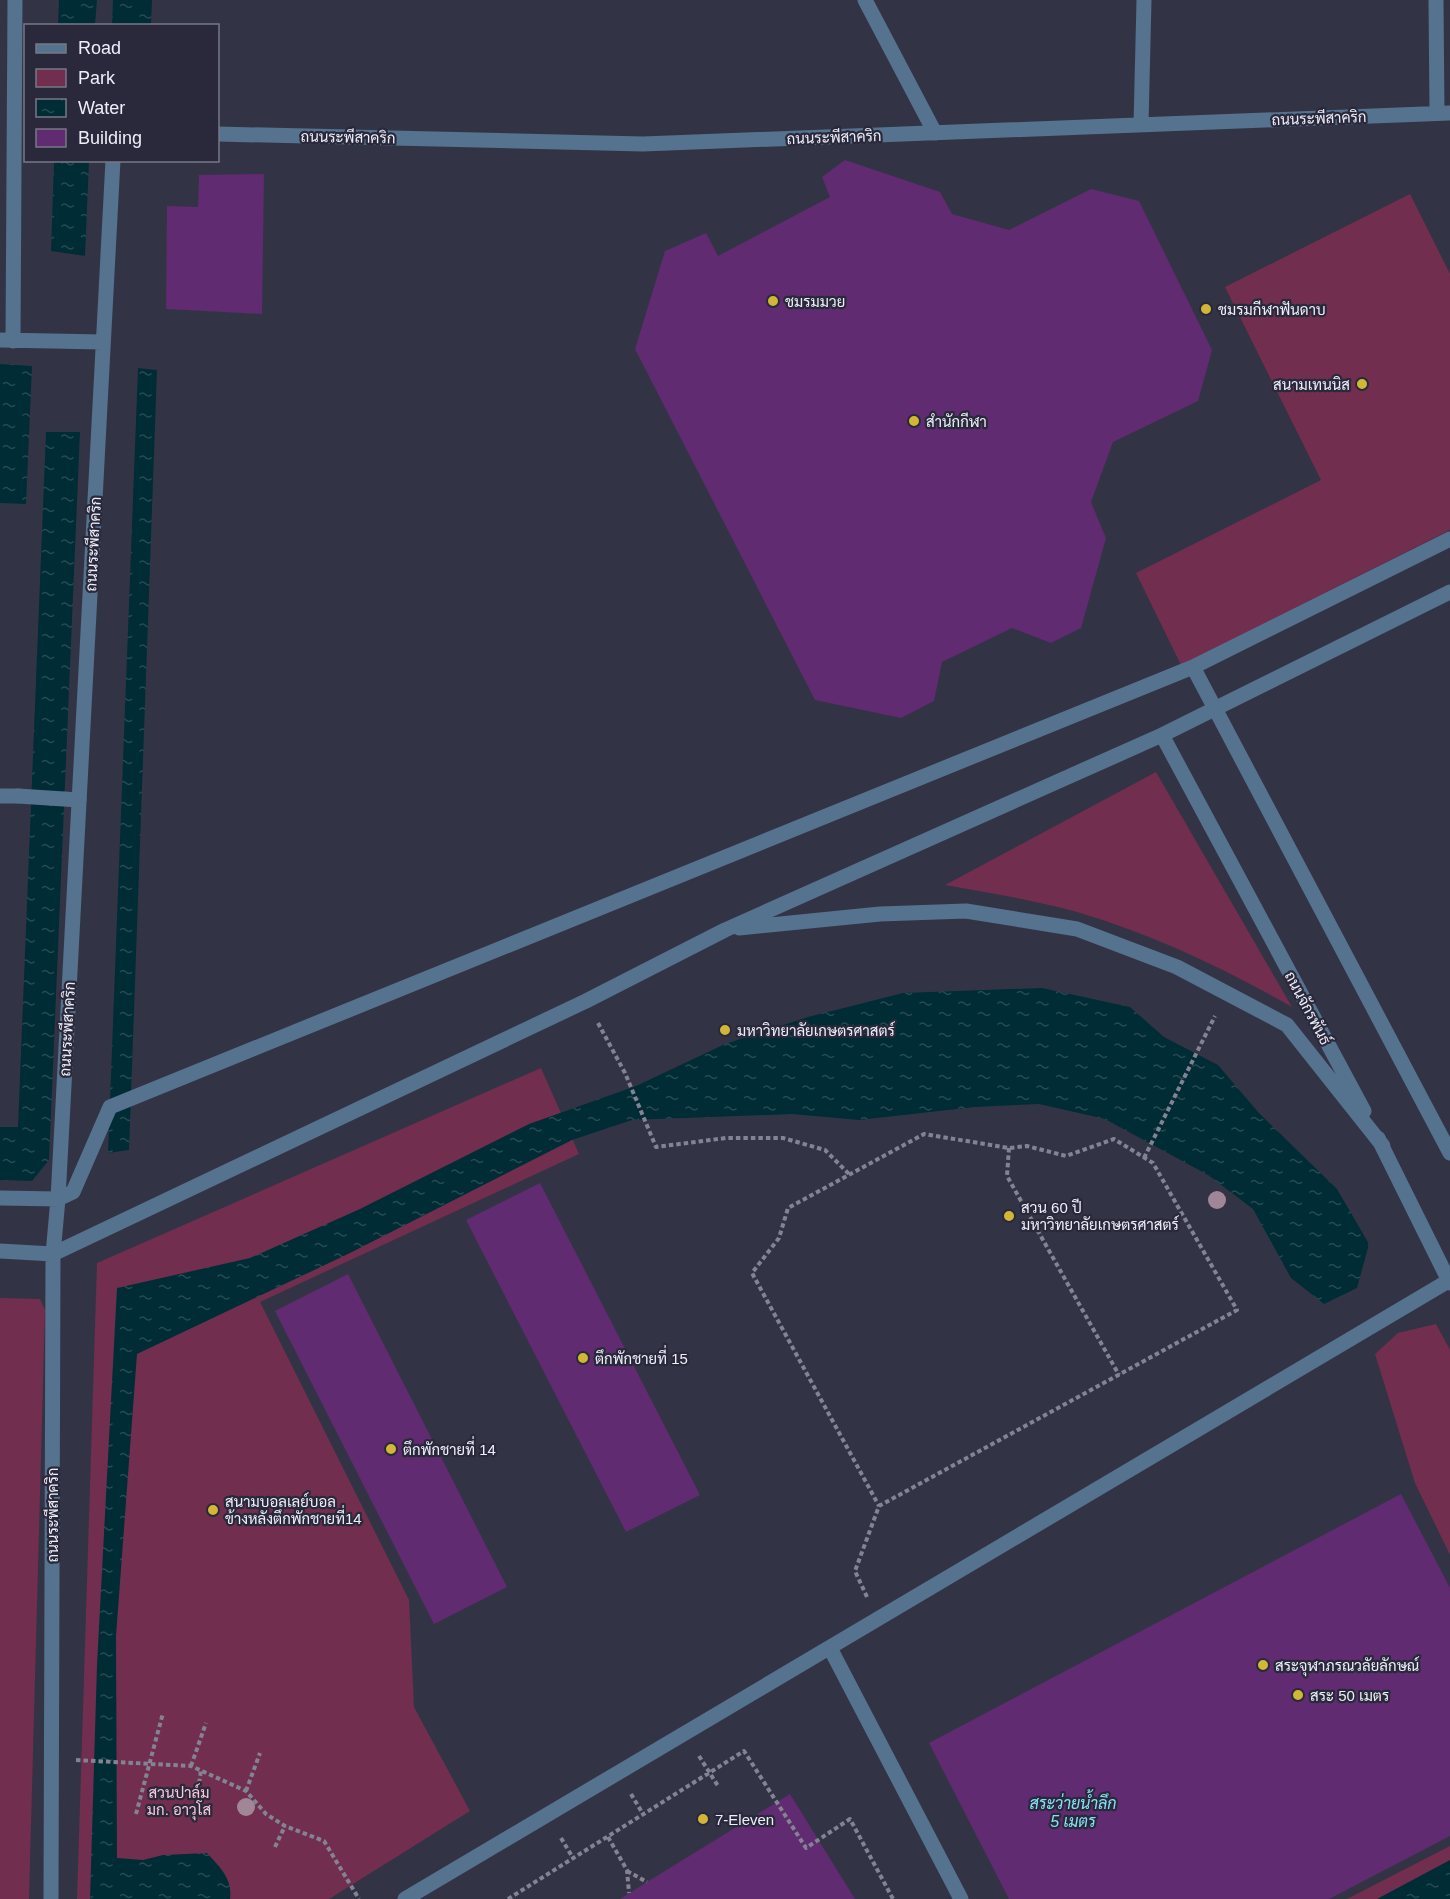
<svg xmlns="http://www.w3.org/2000/svg" width="1450" height="1899" viewBox="0 0 1450 1899" font-family="Helvetica,Sarabun,sans-serif">
  <style>
    .park { fill: #712e4e }
    .water { fill: url(#water-ripples) }
    .building { fill: #602b70 }
    .lines { fill: none; stroke-linecap: round; stroke-linejoin: round }
    .path { stroke: #838393; stroke-width: 4; stroke-dasharray: 4.5 3; stroke-linecap: butt }
    .service { stroke: #55728e; stroke-width: 15 }
    .minor { stroke: #55728e; stroke-width: 15 }
    .tree { fill: #a18698 }
    .poi-dot { fill: #d2b736; stroke: #29293b; stroke-width: 2 }
    .labels { text-anchor: middle; dominant-baseline: central; stroke-width: 4.5; stroke-linejoin: round; paint-order: stroke }
    .street-label { font-size: 15px; fill: #edeefa; stroke: #29293b }
    .poi-label { font-size: 15px; fill: #edeefa; stroke: #29293b; text-anchor: start }
    .park-label { font-size: 15px; fill: #fbc9dc; stroke: #29293b }
    .water-label { font-size: 16px; font-style: italic; fill: #86e1f7; stroke: #29293b }
  </style>
  <defs>
    <pattern id="water-ripples" width="26" height="14" patternUnits="userSpaceOnUse" patternTransform="scale(1.5)"><rect width="26" height="14" fill="#002c35"/><path d="M2 4q2-2 4 0t4 0M15 11q2-2 4 0t4 0" fill="none" stroke="#264b53"/></pattern>
  </defs>
  <rect width="100%" height="100%" fill="#333346"/>
  <!-- park -->
  <path class="park" d="M1410,194l40,80v256l-269,135 -45,-92 185,-93 -96,-193z
    M1156,772l136,235c-72,-41 -146,-76 -226,-98 -40,-10 -81,-17 -121,-24z
    M541,1068l38,86 -319,148 149,298 5,107 56,104 -141,88h-252l20,-636z
    M0,1298l40,1 5,11 -16,589h-29z
    M1436,1324l14,26v205l-35,-72 -40,-129 23,-21z
    M1450,1846v53h-103z"/>
  <!-- water -->
  <path class="water" d="M59,0h38l-2,25h-37z
    M113,0h39l-1,25h-39z
    M54,161h35l-4,95 -34,-5z
    M0,364l32,2 -6,138 -26,-1z
    M138,368l19,2 -28,780 -21,3z
    M46,432h34l-31,728 -17,21 -32,-1v-53h18z
    M1042,988l88,19 34,30 54,28 41,48 78,76 32,55 -12,44 -33,16 -33,-26 -38,-69 -45,-34 -103,-56 -66,-15 -64,3 -116,13 -67,-6 -160,6 -60,20 -224,114 -211,100 -21,282 1,222 26,2 20,-5 44,-2c12,13 26,26 23,46h-140l7,-234 20,-377 133,-30 110,-49 169,-85 107,-38 89,-42 83,-27 95,-24z
    M1450,1860v39h-73z"/>
  <!-- building -->
  <path class="building" d="M845,160l95,32 12,22 57,16 82,-41 48,12 73,149 -14,51 -85,41 -22,60 15,36 -25,90 -30,15 -39,-15 -70,34 -8,39 -33,17 -86,-18 -180,-351 30,-98 41,-18 12,23 112,-59 -8,-20z
    M264,174l-2,140 -96,-5 1,-103 31,1 1,-32z
    M540,1183l160,312 -74,37 -160,-312z
    M348,1274l159,313 -73,37 -159,-313z
    M1401,1494l49,94v248l-121,63h-320l-80,-156z
    M790,1794l65,105h-235l27,-17z"/>
  <g class="lines">
    <!-- path -->
    <path class="path" d="M598,1023l27,50 31,74 70,-9h57l42,12 24,24
      M1009,1148l-2,28 112,199
      M1144,1158l71,-142
      M867,1597l-12,-26 24,-65 358,-196 -84,-147 -39,-24 -48,17 -39,-10 -18,2 -85,-14 -136,74 -9,30 -27,35 127,233
      M699,1756l19,30
      M76,1760l115,6 55,25 20,23 19,12 39,15 35,58
      M191,1766l15,-43
      M246,1791l14,-38
      M631,1794l12,20
      M195,1813l6,-43
      M136,1814l27,-101
      M608,1837l19,33 2,23
      M561,1838l12,20
      M275,1847l10,-21
      M627,1871l20,11
      M508,1899l236,-148 62,97 44,-29 43,80"/>
    <!-- service -->
    <path class="service" d="M865,0l70,133
      M1436,0l1,113
      M1141,125l3,-125
      M218,134l425,10 807,-31
      M0,340l103,2
      M13,341l2,-341
      M1193,667l257,486
      M1162,735l202,376
      M0,796h18
      M739,928l141,-14 86,-3 111,18 100,38 110,58 96,121
      M1378,1138l72,145
      M0,1198l58,1 15,-7 37,-85 1083,-440 257,-128
      M0,1251l53,3 533,-253 139,-71 437,-195 288,-143
      M830,1648l131,251
      M51,1899l2,-645 5,-55 55,-1039
      M405,1899l1045,-619"/>
    <!-- minor -->
    <path class="minor" d="M18,796l61,4"/>
  </g>
  <!-- trees -->
  <g class="tree">
    <circle cx="1217" cy="1200" r="9"/>
    <circle cx="246" cy="1807" r="9"/>
  </g>
  <!-- markers -->
  <g class="poi-dot">
    <circle cx="773" cy="301" r="6"/>
    <circle cx="1206" cy="309" r="6"/>
    <circle cx="1362" cy="384" r="6"/>
    <circle cx="914" cy="421" r="6"/>
    <circle cx="725" cy="1030" r="6"/>
    <circle cx="1009" cy="1216" r="6"/>
    <circle cx="583" cy="1358" r="6"/>
    <circle cx="391" cy="1449" r="6"/>
    <circle cx="213" cy="1510" r="6"/>
    <circle cx="1263" cy="1665" r="6"/>
    <circle cx="1298" cy="1695" r="6"/>
    <circle cx="703" cy="1819" r="6"/>
  </g>
  <g class="labels">
    <!-- street labels -->
    <g class="street-label">
      <text transform="translate(1319 118) rotate(-2)">ถนนระพีสาคริก</text>
      <text transform="translate(348 137) rotate(1)">ถนนระพีสาคริก</text>
      <text transform="translate(834 137) rotate(-2)">ถนนระพีสาคริก</text>
      <text transform="translate(93 544) rotate(-87)">ถนนระพีสาคริก</text>
      <text transform="translate(1308 1008) rotate(62)">ถนนจักรพันธ์</text>
      <text transform="translate(67 1029) rotate(-87)">ถนนระพีสาคริก</text>
      <text transform="translate(52 1515) rotate(-90)">ถนนระพีสาคริก</text>
    </g>
    <!-- poi labels -->
    <g class="poi-label">
      <text x="785" y="301">ชมรมมวย</text>
      <text x="1218" y="309">ชมรมกีฬาฟันดาบ</text>
      <text x="1350" y="384" text-anchor="end">สนามเทนนิส</text>
      <text x="926" y="421">สำนักกีฬา</text>
      <text x="737" y="1030">มหาวิทยาลัยเกษตรศาสตร์</text>
      <text x="1021" y="1207">สวน 60 ปี<tspan x="1021" dy="17">มหาวิทยาลัยเกษตรศาสตร์</tspan></text>
      <text x="595" y="1358">ตึกพักชายที่ 15</text>
      <text x="403" y="1449">ตึกพักชายที่ 14</text>
      <text x="225" y="1501">สนามบอลเลย์บอล<tspan x="225" dy="17">ข้างหลังตึกพักชายที่14</tspan></text>
      <text x="1275" y="1665">สระจุฬาภรณวลัยลักษณ์</text>
      <text x="1310" y="1695">สระ 50 เมตร</text>
      <text x="715" y="1819">7-Eleven</text>
    </g>
    <!-- park labels -->
    <g class="park-label">
      <text x="179" y="1792">สวนปาล์ม<tspan x="179" dy="17">มก. อาวุโส</tspan></text>
    </g>
    <!-- water labels -->
    <g class="water-label">
      <text x="1073" y="1803">สระว่ายน้ำลึก<tspan x="1073" dy="18">5 เมตร</tspan></text>
    </g>
  </g>
  <!-- legend -->
  <rect x="24" y="24" width="195" height="138" fill="#29293b" stroke="#777887" stroke-width="1.5"/>
  <rect x="36" y="44" width="30" height="9" fill="#55728e" stroke="#777887" stroke-width="1.5"/>
  <text x="78" y="54" font-size="18" fill="#edeefa">Road</text>
  <rect x="36" y="69" width="30" height="18" fill="#712e4e" stroke="#777887" stroke-width="1.5"/>
  <text x="78" y="84" font-size="18" fill="#edeefa">Park</text>
  <rect x="36" y="99" width="30" height="18" fill="url(#water-ripples)" stroke="#777887" stroke-width="1.5"/>
  <text x="78" y="114" font-size="18" fill="#edeefa">Water</text>
  <rect x="36" y="129" width="30" height="18" fill="#602b70" stroke="#777887" stroke-width="1.5"/>
  <text x="78" y="144" font-size="18" fill="#edeefa">Building</text>
</svg>
